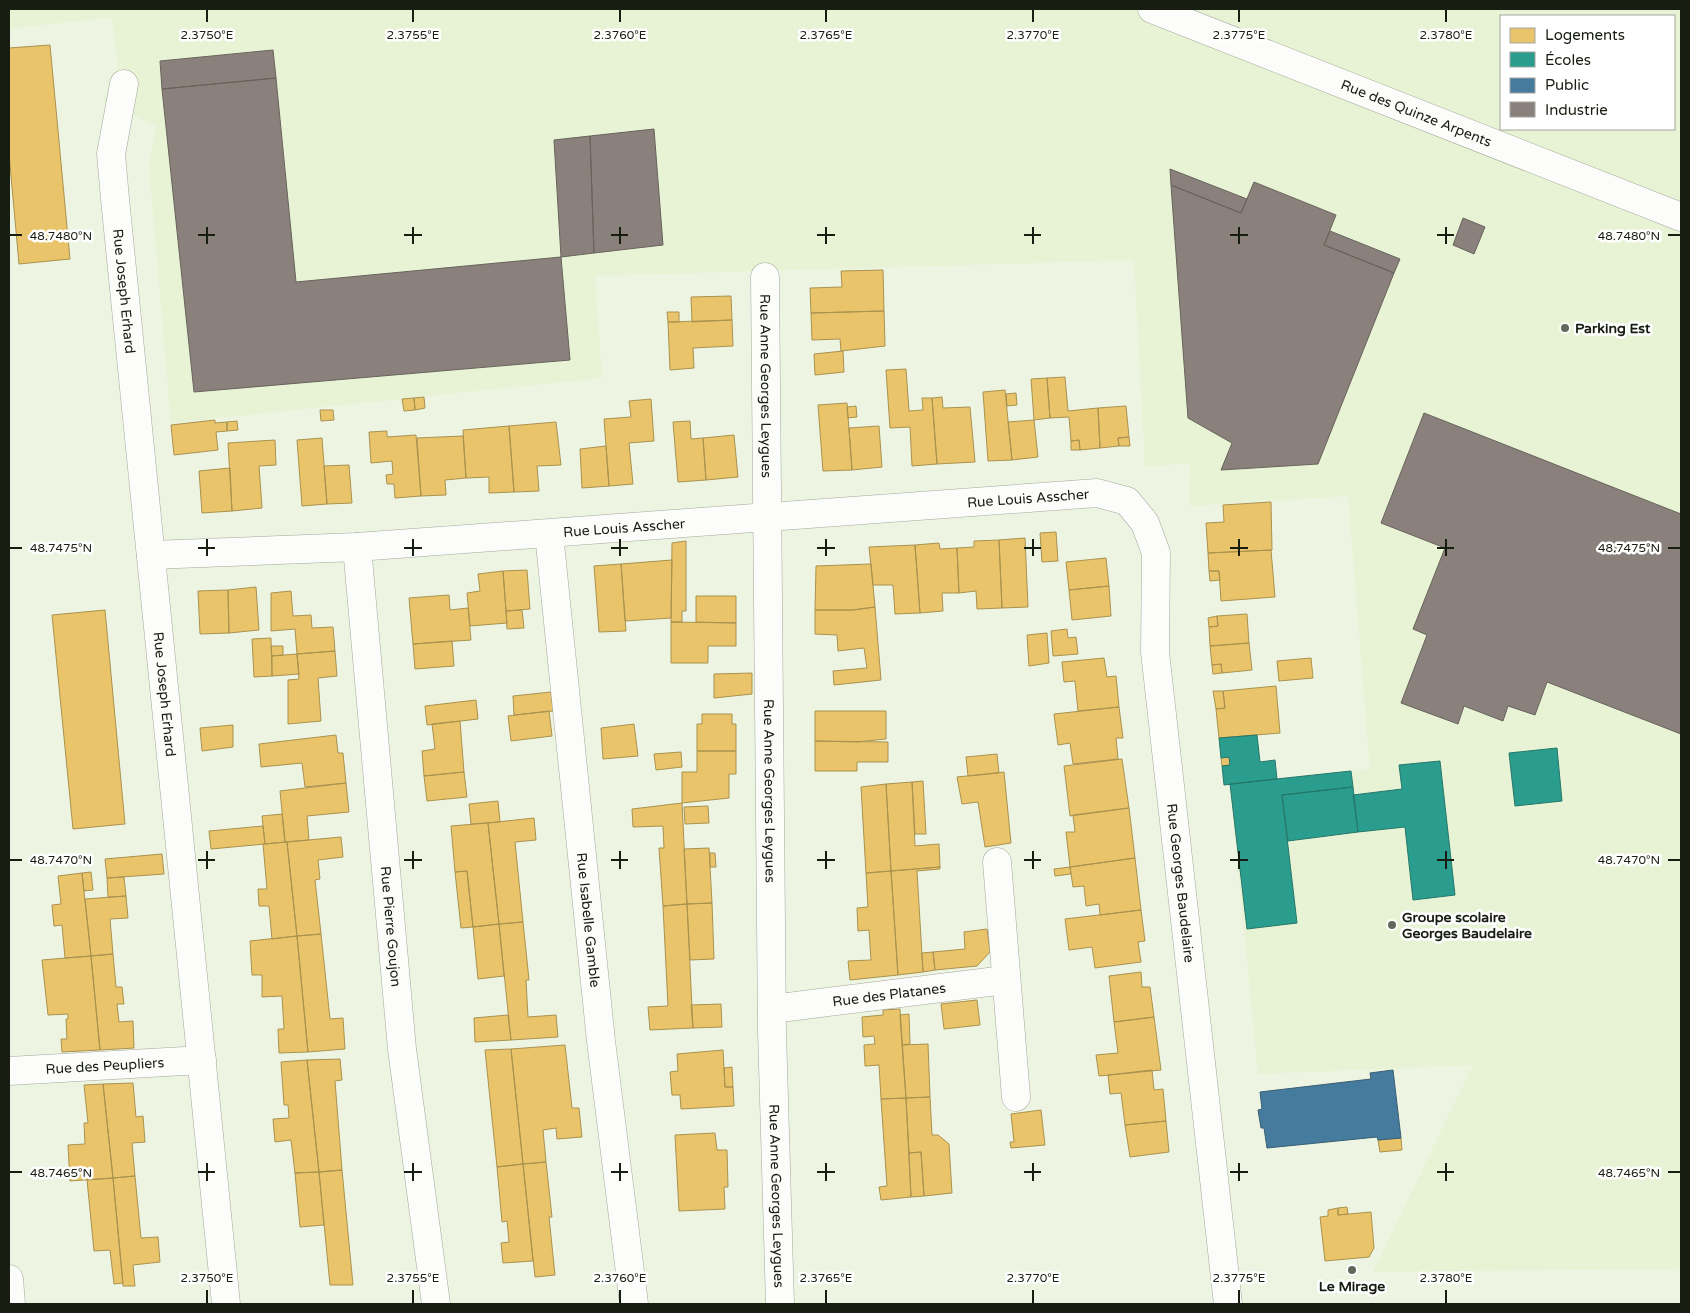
<svg xmlns="http://www.w3.org/2000/svg" width="1690" height="1313" viewBox="0 0 1690 1313" font-family="'Varela Round',sans-serif">
  <style>
    .built { fill: #e7f3d4; fill-rule: evenodd }
    .homes { fill: #e9c46a; stroke: #aa924f }
    .schools { fill: #2a9d8f; stroke: #257769 }
    .public { fill: #457b9d; stroke: #385f73 }
    .industry { fill: #8a817c; stroke: #68635c }
    .lines { fill: none; stroke-linecap: round; stroke-linejoin: round }
    .minor-casing { stroke: #a4a99c; stroke-width: 29 }
    .minor { stroke: #fcfdfb; stroke-width: 28 }
    .ticks { fill: none; stroke: #181d11; stroke-width: 2 }
    .poi-dot { fill: #63685a; stroke: #fff; stroke-width: 2 }
    .labels { text-anchor: middle; dominant-baseline: central; stroke-width: 5; stroke-linejoin: round; paint-order: stroke }
    .street-label { font-size: 14px; fill: #181d11; stroke: #fff }
    .poi-label { font-size: 14px; font-weight: bold; fill: #181d11; stroke: #fff; text-anchor: start }
    .ticks-label { font-size: 12px; text-anchor: middle; fill: #181d11; stroke: #fff; stroke-width: 5; stroke-linejoin: round; paint-order: stroke }
  </style>
  <rect width="100%" height="100%" fill="#edf4e2"/>
  <!-- built -->
  <path class="built" d="M9,9h1672v1260l-308,3 100,-207 -215,9 -28,-290 140,-15 -22,-273 -159,10 1,-43 -45,4 -11,-207 -539,16 7,102 -431,45 -22,-257 7,-40 -53,-25 15,-33 -6,-51 -103,12zM1501,16h173v113h-173z"/>
  <!-- homes -->
  <path class="homes" d="M50,45l20,214 -51,5 -10,-110v-106z
    M883,270l1,41 -73,2 -1,-25 32,-1 -1,-16z
    M731,296l1,24 -40,2 -1,-25z
    M884,311l1,35 -44,5 -1,-12 -28,1 -1,-27z
    M667,312h12v10h-11z
    M732,320l1,26 -40,2 1,20 -24,2 -2,-48z
    M843,351l1,21 -29,3 -1,-21z
    M906,369l3,42 14,-1 -1,-12h10l5,66 -25,2 -2,-39 -20,1 -4,-58z
    M1065,377l3,34 30,-3 2,40 -20,2 -1,-10 -8,1 -2,-24 -19,1 -3,-40z
    M1047,378l3,40 -16,2 -3,-41z
    M1005,390l7,70 -24,1 -5,-69z
    M1016,393l1,12 -10,1 -1,-12z
    M424,397l1,11 -10,2 -1,-12z
    M942,397l1,11 27,-1 5,55 -38,2 -5,-66z
    M414,398l1,12 -11,1 -2,-12z
    M651,399l3,42 -25,2 4,41 -24,2 -5,-67 27,-2 -2,-16z
    M847,403l5,67 -29,1 -5,-66z
    M856,406l1,11 -9,1 -1,-11z
    M1126,406l3,31 -11,1 1,8 -19,2 -2,-40z
    M320,410h13l1,10 -13,1z
    M215,420v3l12,-1v9l-11,1 2,18 -44,5 -3,-30z
    M1034,420l4,37 -26,3 -4,-38z
    M237,421l1,9 -11,1v-9z
    M690,421l1,18 12,-1 3,42 -28,2 -5,-60z
    M556,422l5,43 -24,1 2,25 -25,1 -5,-66z
    M509,426l5,66 -25,1v-16l-23,1 -3,-48z
    M879,426l3,41 -30,3 -3,-42z
    M387,431v6l29,-2 5,61 -26,2 -1,-14h-7l-1,-9 7,-1 -1,-13 -21,2 -2,-31z
    M734,435l4,42 -32,3 -3,-42z
    M463,436l3,42 -21,2 1,15 -25,1 -4,-58z
    M1129,437l1,9h-11l-1,-8z
    M322,438l5,66 -25,2 -5,-66z
    M275,440l1,25 -17,1 3,42 -30,3 -4,-68z
    M1079,440l1,10h-9v-9z
    M606,446l3,40 -27,2 -2,-39z
    M349,465l3,38 -25,1 -3,-38z
    M230,468l2,43 -30,2 -3,-42z
    M1271,502l1,48 -64,3 -2,-30 18,-1 -1,-17z
    M1056,532l2,29 -16,1 -2,-29z
    M1025,538l3,69 -26,1 -3,-68z
    M999,540l3,68 -25,1 -1,-18 -17,2 -2,-45 17,-1v-6z
    M686,541v70h-4v11h-11l1,-79z
    M939,543l1,6 17,-1 2,45h-17l1,18 -23,2 -5,-68z
    M915,545l5,68 -25,1 -2,-29h-20l-4,-38z
    M1271,550l4,47 -54,4 -2,-30h-10l-1,-18z
    M1106,558l3,28 -40,4 -3,-28z
    M672,560l-1,58 -46,3 -4,-57z
    M621,564l5,67 -27,1 -5,-66z
    M871,564l4,43 -22,3h-38l1,-44z
    M527,570l3,39 -24,2 -3,-40z
    M503,571l4,52 -37,3 -3,-33 13,-2 -2,-17z
    M1209,571h10l1,9 -10,1z
    M1109,586l2,30 -39,4 -3,-30z
    M256,587l3,43 -30,3 -1,-43z
    M228,590l1,43 -29,1 -2,-43z
    M291,591l2,25 18,-1 1,13 21,-1 2,24 -38,3 -2,-25 -24,2v-38z
    M449,595l1,15 18,-2 3,32 -58,4 -4,-46z
    M696,596h40v27l-40,-1z
    M875,607l6,73 -47,5 -1,-14 34,-3 -3,-20 -26,3 -1,-16 -22,-1v-24h38z
    M105,610l20,214 -52,5 -21,-214z
    M522,610l2,18 -17,1 -1,-18z
    M1247,614l2,29 -39,3 -1,-19 9,-1 -1,-10z
    M1217,616l1,10 -9,1 -1,-9z
    M671,622l65,1v23h-28v17h-37z
    M1067,629l1,9 8,-1 2,17 -25,2 -2,-25z
    M1047,633l2,30 -20,3 -2,-31z
    M271,638l1,38 -18,1 -2,-38z
    M452,641l2,25 -39,3 -2,-25z
    M1249,643l3,27 -30,3 -1,-9 -9,1 -2,-19z
    M271,646h12v9l-11,1z
    M335,651l2,25 -19,2 3,43 -33,3v-44l11,-1 -2,-25z
    M297,654l2,20 -27,2v-20z
    M1104,658l3,19 9,-1 3,31 -41,4 -3,-30 -11,1 -2,-20z
    M1311,658l2,20 -34,3 -2,-20z
    M1221,664l1,9 -9,1 -1,-9z
    M752,673v21l-38,4v-24z
    M1276,686l4,47 -61,5 -3,-29 9,-1 -2,-17z
    M1213,691h10l2,17 -9,1z
    M551,692l2,19 -39,4 -1,-19z
    M476,700l2,19 -51,6 -2,-19z
    M1119,707l4,31h-7l2,21 -45,5 -3,-21 -12,2 -4,-31z
    M549,711l3,25 -41,5 -3,-25z
    M815,711h71v28l-29,3 -42,-1z
    M702,714h30v10h4v27h-39v-27h5z
    M460,721l4,51 -40,4 -2,-25 13,-2 -3,-25z
    M634,724l4,32 -35,3 -2,-31z
    M233,725v22l-31,4 -2,-23z
    M336,735l2,18h5l3,30 -41,4 -3,-24 -41,4 -2,-23z
    M815,741l73,1v20h-31v9h-42z
    M697,751h39v23h-7v24l-47,5v-31h15z
    M681,752l1,15 -26,3 -2,-16z
    M997,754l2,19 -31,3 -2,-19z
    M1229,757l1,8 -8,1 -1,-8z
    M1122,759l7,49 -59,8 -6,-50z
    M464,772l3,25 -40,4 -3,-25z
    M1004,772l7,71 -26,4 -7,-45 -16,2 -5,-27z
    M923,781l3,53h-11l-3,-52z
    M912,782l3,64 24,-2 1,23 -49,4 -5,-87z
    M346,783l3,29 -42,4 2,24 -24,2 -5,-51z
    M886,784l5,87 -25,2 -5,-86z
    M498,801l2,21 -29,2 -2,-20z
    M682,803l5,101 -24,2 -4,-58h5l-1,-22 -30,1 -1,-18z
    M708,806l1,17 -24,1 -1,-17z
    M1129,808l6,50 -65,9 -4,-35h9l-2,-17z
    M282,814l3,28 -20,2 -3,-28z
    M534,818l2,22 -21,2 8,80 -24,2 -11,-101z
    M488,823l11,101 -26,3 -6,-56 -12,1 -4,-46z
    M263,826l2,18 -54,5 -2,-18z
    M341,837l2,20 -25,3 2,19 -5,1 6,54 -24,2 -10,-94z
    M287,842l10,94 -25,3 -3,-33h-10l-1,-17h9l-4,-45z
    M709,848l3,55 -25,1 -3,-55z
    M710,853h5l1,14h-6z
    M162,854l2,20 -57,4 -2,-19z
    M1135,858l6,52 -41,5 -1,-11 -13,2 -2,-20 -11,1 -3,-20z
    M940,867v2l-23,2 6,101 -25,3 -7,-104z
    M1070,867l1,7 -16,2 -1,-7z
    M467,871l6,56 -12,1 -6,-56z
    M891,871l7,104 -48,5 -2,-19 23,-1 -2,-30 -11,1 -1,-23 11,-1 -2,-34z
    M91,872l2,18 -9,1 -2,-18z
    M82,873l9,83 -26,2 -3,-33 -8,1 -2,-21 9,-1 -3,-28z
    M124,877l2,19 -18,1 -1,-19z
    M126,896l2,22 -18,1 3,35 -22,2 -6,-57z
    M712,903l2,56 -24,1 -3,-56z
    M687,904l6,124 -43,2 -2,-23 20,-1 -5,-100z
    M1141,910l4,31 -7,1 3,20 -46,6 -3,-21 -23,3 -4,-31z
    M523,922l6,58h-3l2,37 28,-2 2,22 -47,3 -12,-116z
    M499,924l5,52 -26,3 -5,-52z
    M987,929l3,23 -13,14 -42,4 -2,-18 32,-3 -1,-17z
    M321,934l9,85 13,-1 2,31 -37,3 -11,-116z
    M297,936l11,116 -29,1 -1,-24h6l-2,-33 -20,1v-22h-10l-2,-34z
    M933,952l2,18 -12,2 -1,-19z
    M113,954l3,33h6l2,17h-7l2,18 14,-1 1,27 -34,2 -9,-94z
    M91,956l9,94 -38,2 -1,-13h6l-1,-20h2v-5l-20,1 -6,-55z
    M1141,972l1,15h8l4,30 -40,5 -5,-46z
    M977,1000l3,25 -36,4 -3,-25z
    M721,1004l1,23 -29,1 -2,-23z
    M900,1009l6,89 -25,1 -2,-34 -14,1 -1,-21 11,-1 -1,-8 -11,1 -1,-20 21,-2v-5z
    M909,1014l1,30 -8,1 -2,-30z
    M508,1015l3,25 -36,2 -1,-24z
    M1154,1017l7,53 -62,6 -3,-21 22,-2 -4,-31z
    M928,1044l2,53 -24,1 -4,-53z
    M565,1045l7,63h7l3,29 -25,2 -1,-11 -13,2 3,32 -23,2 -12,-115z
    M511,1049l12,115 -26,3 -12,-117z
    M723,1050l2,37h8l1,19 -53,3 -1,-14h-8l-2,-23 8,-1 -1,-17z
    M340,1059l2,21 -7,1 7,89 -23,2 -12,-112z
    M307,1060l12,112 -24,1 -4,-33 -16,2 -2,-23 16,-1 -1,-13h-4l-3,-43z
    M732,1067l1,20h-8l-1,-19z
    M1152,1070l2,20 9,-1 3,32 -41,4 -4,-32 -11,1 -2,-19z
    M133,1083l3,34 7,-1 2,26 -13,1 3,33 -22,2 -10,-94z
    M103,1084l10,94 -43,3 -2,-36 17,-1 -1,-21h4l-4,-38z
    M930,1097l2,38h6l11,9 3,49 -28,3 -3,-44 -12,1 -3,-55z
    M906,1098l5,99 -30,3 -2,-13 8,-1 -6,-87z
    M1041,1110l4,35 -34,3 -1,-6h4l-3,-28z
    M1166,1121l3,31 -39,5 -5,-32z
    M715,1133l2,17h10l1,37h-4l1,22 -46,2 -4,-76z
    M1401,1138l1,12 -22,2 -2,-12z
    M921,1152l3,44 -13,1 -2,-44z
    M546,1162l6,55h-3l6,58 -20,2 -12,-113z
    M523,1164l10,97 -30,2 -2,-20 8,-1 -2,-21 -5,1 -5,-55z
    M342,1170l11,115h-23l-11,-113z
    M319,1172l5,53 -24,2 -5,-54z
    M135,1176l6,62 17,-1 2,25 -27,3 2,21h-12l-10,-108z
    M113,1178l10,105 -9,1 -4,-34 -16,1 -7,-71z
    M1347,1207l1,7 -10,1v-7z
    M1338,1208v7l33,-3 3,36 -5,9 -44,4 -5,-44 8,-1v-6z"/>
  <!-- schools -->
  <path class="schools" d="M1257,735l3,27 15,-2 2,19 -53,6 -2,-19 8,-1 -1,-8 -8,1 -2,-20z
    M1557,748l5,53 -47,5 -6,-53z
    M1440,761l15,134 -42,5 -8,-73 -47,5 -5,-37 49,-6 -3,-24z
    M1351,771l2,16 -71,8 15,128 -50,6 -17,-145z
    M1353,787l5,45 -70,9 -6,-46z"/>
  <!-- public -->
  <path class="public" d="M1393,1070l8,68 -23,2 -1,-3 -110,11 -3,-20h-3l-3,-18 4,-1 -2,-17 111,-13 -1,-6z"/>
  <!-- industry -->
  <path class="industry" d="M273,50l3,28 -114,11 -2,-28z
    M276,78l20,204 265,-25 9,103 -376,32 -32,-303z
    M654,129l9,116 -69,8 -4,-117z
    M590,136l4,117 -33,4 -7,-117z
    M1170,169l77,30 -6,14 -70,-28z
    M1254,182l82,33 -12,30 70,28 -76,191 -97,6 11,-27 -44,-25 -17,-233 70,28z
    M1463,218l22,9 -11,27 -21,-9z
    M1330,231l70,28 -6,14 -70,-28z
    M1424,413l257,101v220l-134,-52 -12,33 -27,-9 -5,15 -39,-15 -6,18 -57,-21 26,-68 -14,-6 32,-81 -64,-25z"/>
  <g class="lines">
    <defs>
      <g id="minor">
        <path id="s1" d="M1152,9l529,208"/>
        <path id="s2" d="M124,84l-13,70 4,45 111,1105"/>
        <path id="s3" d="M765,277l7,754 8,273"/>
        <path id="s4" d="M549,534l52,507 33,263"/>
        <path id="s5" d="M357,547l45,502 34,255"/>
        <path id="s6" d="M151,555l206,-8 740,-54 30,8 18,22 11,30 -1,99 73,652"/>
        <path d="M997,862l19,235"/>
        <path id="s7" d="M772,1009l233,-29"/>
        <path id="s8" d="M9,1071l193,-11"/>
        <path d="M9,1279l2,25"/>
      </g>
    </defs>
    <!-- minor casing -->
    <use href="#minor" class="minor-casing"/>
    <!-- minor -->
    <use href="#minor" class="minor"/>
  </g>
  <!-- ticks -->
  <path class="ticks" d="M207,10v12M413,10v12M620,10v12M826,10v12M1033,10v12M1239,10v12M1446,10v12M207,227v17M413,227v17M620,227v17M826,227v17M1033,227v17M1239,227v17M1446,227v17M10,235h12M198,235h17M404,235h18M611,235h17M817,235h18M1024,235h17M1230,235h18M1437,235h17M1668,235h12M207,539v17M413,539v17M620,539v17M826,539v17M1033,539v17M1239,539v17M1446,539v17M10,548h12M198,548h17M404,548h18M611,548h17M817,548h18M1024,548h17M1230,548h18M1437,548h17M1668,548h12M207,851v18M413,851v18M620,851v18M826,851v18M1033,851v18M1239,851v18M1446,851v18M10,860h12M198,860h17M404,860h18M611,860h17M817,860h18M1024,860h17M1230,860h18M1437,860h17M1668,860h12M207,1163v18M413,1163v18M620,1163v18M826,1163v18M1033,1163v18M1239,1163v18M1446,1163v18M10,1172h12M198,1172h17M404,1172h18M611,1172h17M817,1172h18M1024,1172h17M1230,1172h18M1437,1172h17M1668,1172h12M207,1290v13M413,1290v13M620,1290v13M826,1290v13M1033,1290v13M1239,1290v13M1446,1290v13"/>
  <!-- markers -->
  <g class="poi-dot">
    <circle cx="1565" cy="328" r="5"/>
    <circle cx="1392" cy="925" r="5"/>
    <circle cx="1352" cy="1270" r="5"/>
  </g>
  <g class="labels">
    <!-- street labels -->
    <g class="street-label">
      <text stroke="none"><textPath href="#s1" startOffset="284">Rue des Quinze Arpents</textPath></text>
      <text stroke="none"><textPath href="#s2" startOffset="209">Rue Joseph Erhard</textPath></text>
      <text stroke="none"><textPath href="#s3" startOffset="109">Rue Anne Georges Leygues</textPath></text>
      <text stroke="none"><textPath href="#s6" startOffset="879">Rue Louis Asscher</textPath></text>
      <text stroke="none"><textPath href="#s6" startOffset="474">Rue Louis Asscher</textPath></text>
      <text stroke="none"><textPath href="#s2" startOffset="614">Rue Joseph Erhard</textPath></text>
      <text stroke="none"><textPath href="#s3" startOffset="514">Rue Anne Georges Leygues</textPath></text>
      <text stroke="none"><textPath href="#s6" startOffset="1371">Rue Georges Baudelaire</textPath></text>
      <text stroke="none"><textPath href="#s4" startOffset="388">Rue Isabelle Gamble</textPath></text>
      <text stroke="none"><textPath href="#s5" startOffset="381">Rue Pierre Goujon</textPath></text>
      <text stroke="none"><textPath href="#s7" startOffset="118">Rue des Platanes</textPath></text>
      <text stroke="none"><textPath href="#s8" startOffset="96">Rue des Peupliers</textPath></text>
      <text stroke="none"><textPath href="#s3" startOffset="919">Rue Anne Georges Leygues</textPath></text>
    </g>
    <!-- poi labels -->
    <g class="poi-label">
      <text x="1575" y="328">Parking Est</text>
      <text x="1402" y="917">Groupe scolaire<tspan x="1402" dy="16">Georges Baudelaire</tspan></text>
      <text x="1352" y="1286" text-anchor="middle">Le Mirage</text>
    </g>
  </g>
  <g class="ticks-label">
    <text x="207" y="39">2.3750°E</text>
    <text x="413" y="39">2.3755°E</text>
    <text x="620" y="39">2.3760°E</text>
    <text x="826" y="39">2.3765°E</text>
    <text x="1033" y="39">2.3770°E</text>
    <text x="1239" y="39">2.3775°E</text>
    <text x="1446" y="39">2.3780°E</text>
    <text x="61" y="240">48.7480°N</text>
    <text x="1629" y="240">48.7480°N</text>
    <text x="61" y="552">48.7475°N</text>
    <text x="1629" y="552">48.7475°N</text>
    <text x="61" y="864">48.7470°N</text>
    <text x="1629" y="864">48.7470°N</text>
    <text x="61" y="1177">48.7465°N</text>
    <text x="1629" y="1177">48.7465°N</text>
    <text x="207" y="1282">2.3750°E</text>
    <text x="413" y="1282">2.3755°E</text>
    <text x="620" y="1282">2.3760°E</text>
    <text x="826" y="1282">2.3765°E</text>
    <text x="1033" y="1282">2.3770°E</text>
    <text x="1239" y="1282">2.3775°E</text>
    <text x="1446" y="1282">2.3780°E</text>
  </g>
  <!-- border -->
  <rect width="1690" height="1313" fill="none" stroke="#181d11" stroke-width="20"/>
  <!-- legend -->
  <rect x="1500" y="15" width="175" height="115" fill="#ffffff" stroke="#a3a5a0"/>
  <rect x="1510" y="28" width="25" height="15" fill="#e9c46a" stroke="#a3a5a0"/>
  <text x="1545" y="40" font-size="15" fill="#181d11">Logements</text>
  <rect x="1510" y="52" width="25" height="15" fill="#2a9d8f" stroke="#a3a5a0"/>
  <text x="1545" y="65" font-size="15" fill="#181d11">Écoles</text>
  <rect x="1510" y="78" width="25" height="15" fill="#457b9d" stroke="#a3a5a0"/>
  <text x="1545" y="90" font-size="15" fill="#181d11">Public</text>
  <rect x="1510" y="102" width="25" height="15" fill="#8a817c" stroke="#a3a5a0"/>
  <text x="1545" y="115" font-size="15" fill="#181d11">Industrie</text>
</svg>
